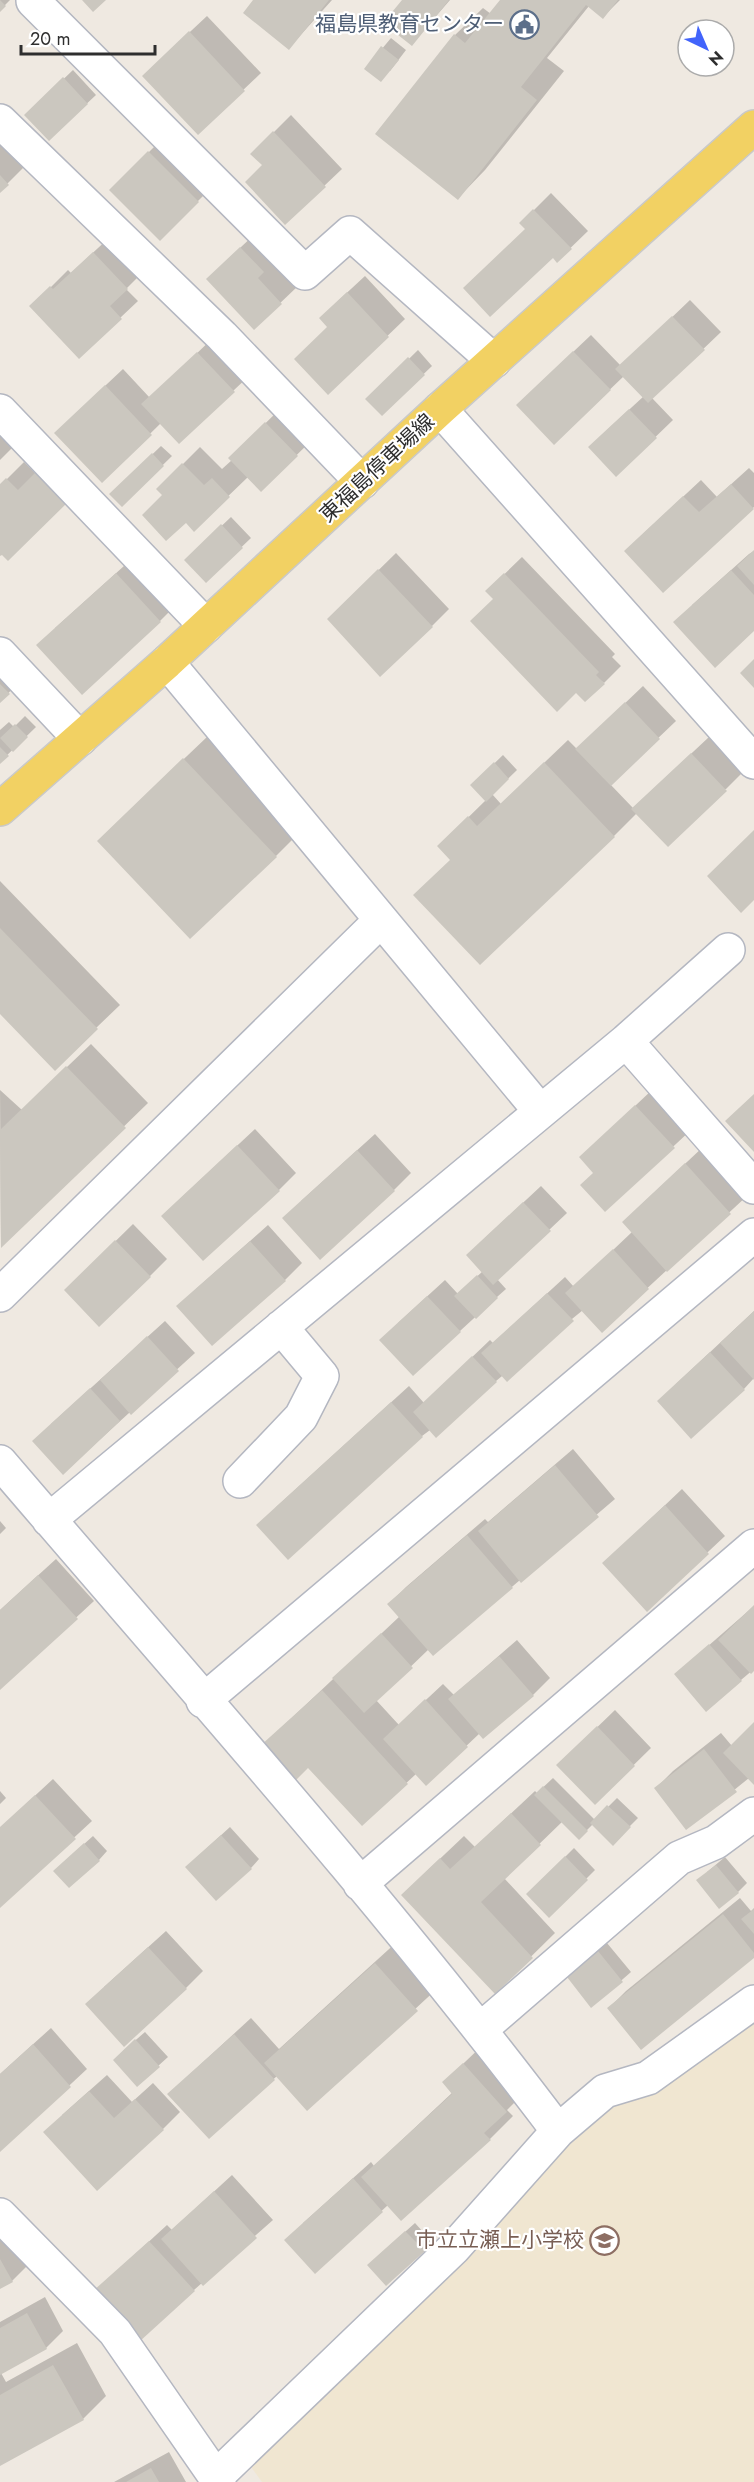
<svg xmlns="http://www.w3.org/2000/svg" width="754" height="2482" viewBox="0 0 754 2482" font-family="Jost,'Noto Sans JP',sans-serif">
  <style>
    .education { fill: #f0e6d1 }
    .shadow { fill: #0003 }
    .building { fill: #cbc7bf }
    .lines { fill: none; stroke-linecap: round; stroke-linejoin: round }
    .minor-casing { stroke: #b4b7c1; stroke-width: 36 }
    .major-casing { stroke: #c9c9c9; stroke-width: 36 }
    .minor { stroke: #fff; stroke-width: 33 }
    .major { stroke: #f2d163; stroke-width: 33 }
    .labels { text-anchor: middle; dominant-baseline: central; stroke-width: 4.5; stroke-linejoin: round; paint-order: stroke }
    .service-label { font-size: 21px; fill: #4e5e75; stroke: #fff; text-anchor: end }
    .street-label { font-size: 21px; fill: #2e2e2e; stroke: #fff }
    .education-label { font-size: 21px; fill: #785e54; stroke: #fff; text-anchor: end }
  </style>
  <rect width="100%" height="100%" fill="#efe9e1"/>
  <!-- education -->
  <path class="education" d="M754,2009v473h-492l-26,-36 353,-340z"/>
  <!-- shadow -->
  <path class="shadow" d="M0,0h10l-10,10z
    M255,0h77l-43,48z
    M404,0h46l-38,44z
    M502,0h118l-17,17 -14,-11 -42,52 17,13 -79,99 -27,28 -81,-64 78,-99 28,-27 8,6z
    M207,16l54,57 -63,60 -37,-74z
    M391,38l15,12 -16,21 -24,-3z
    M73,70l23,25 -47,44 -23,-24z
    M291,115l51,54 -57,54 -22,-58 -11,-11z
    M166,135l49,49 -55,55 -49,-49z
    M0,140l25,26 -25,25z
    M551,193l37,38 -31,30 -36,-38z
    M258,231l40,55 -44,42 -29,-66z
    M111,236l33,35 -18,18 12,12 -18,17 -89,-11 37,-37 3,3z
    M365,276l40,43 -77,74 1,-66 9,-26z
    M690,300l31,32 -69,66 21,22 -57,55 -9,-45 37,-34 -20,-20 -70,67 -19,-55 56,-53 30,31z
    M215,336l36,38 -72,68 -18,-19 -59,58 -29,-65 50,-47 27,29z
    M418,350l14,16 -50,48 -14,-15z
    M0,404l19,37 -19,19z
    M283,406l31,32 -53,52 -13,-13 -54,52 -36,-40 42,-42 22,22 10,-9 -2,-2z
    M161,446l11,10 -50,49 -11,-11z
    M24,462l12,12 -36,80v-68z
    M749,468l5,5v34l-91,84 -20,-57 58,-54 16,17z
    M231,517l20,21 -45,43 -11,-30z
    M754,551v78l-62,-24 57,-51z
    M396,553l53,56 -17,17 -86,-24z
    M134,557l43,47 -17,17 -105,7z
    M522,557l93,97 -3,3 9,9 -17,17 -117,-92z
    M0,649l26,27 -26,25z
    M643,686l33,35 -66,63 23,24 76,-71 34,35 -17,17 -89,24 -23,23 -162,23 -13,-13 47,-46 -14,-15 31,-30 14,15 -25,24 9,10 67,-64 9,9z
    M25,716l11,11 -36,35v-32l9,-8 5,5z
    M208,736l91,97 -23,23 -153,-39z
    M0,881l120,124 -24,23 -96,-16z
    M91,1044l57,59 -147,143 -1,-156 22,20z
    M653,1089l38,41 -86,80 -10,-38 -14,-15z
    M255,1129l41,44 -17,17 -99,9z
    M375,1134l36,39 -17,17 -93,11z
    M703,1147l44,49 -145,134 -19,-20 -87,71 -74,55 -147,72 134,-122 15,17 66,-63 3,3 72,-66 9,10 58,-55 9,-27z
    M541,1186l26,27 -70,66 9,10 -9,8 -37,34 -62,-8 47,-43 13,14 25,-23 2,-33z
    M133,1224l34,35 -17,17 -67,-3z
    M268,1225l34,38 -17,17 -89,9z
    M754,1311v67l-10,11 -68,-5z
    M165,1321l30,32 -132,120 -12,-49z
    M573,1449l42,50 -182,155 -4,-5 -53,51 23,25 44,-41 11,11 63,-55 33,38 -17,17 -53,38 -54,51 -10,-10 -54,50 -54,-58 -46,-20 138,-130 -11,-12 17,-17 79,-68 3,3z
    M682,1489l43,47 -78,73 -25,-63z
    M0,1521l6,7 -6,6z
    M56,1559l38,42 -94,87v-78z
    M754,1606v63l-13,11 -65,-6z
    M615,1710l36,38 -56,55 -37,-38z
    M754,1724v59l-5,-5 -62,50 -31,-40 17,-17 48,-38 11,13z
    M553,1778l42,42 22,-22 21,20 -25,25 -20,-19 -14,14 -16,-17 -59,57 51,55 -60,59 -69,-120 38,-36 11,11 60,-56 2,2z
    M53,1779l39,42 -92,85v-78z
    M0,1791l6,7 -6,6z
    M230,1827l29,32 -8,9 -55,-10z
    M93,1836l14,15 -8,9 -35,2z
    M574,1848l21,22 -46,46 -21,-22z
    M725,1857l22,26 -9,9 -31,-20z
    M740,1898l11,13 3,-3v48l-145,52 17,-17z
    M166,1931l37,40 -17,17 -82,-1z
    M399,1940l41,46 -133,123 -30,-33 -68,61 -22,-60 64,-59 28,31z
    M607,1943l24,29 -39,34 -15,-38z
    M51,2028l36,41 -87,81v-76z
    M145,2032l23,25 -31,28 -14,-34z
    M487,2041l43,46 -23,23 6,6 -23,23 -102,66 -73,67 -12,-49 68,-61 3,4 79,-74 -9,-10z
    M107,2075l25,27 21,-19 27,29 -17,17 -101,-14z
    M232,2175l41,45 -79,70 -99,1 72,-66 5,5z
    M415,2223l17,19 -8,8 -46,6z
    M0,2224l29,40 -17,17 -12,7z
    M45,2297l18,34 -17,17 -45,25 5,9 71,-39 29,53 -23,23 -83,46v-143z
    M169,2452l17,30h-72z"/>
  <!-- building -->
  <path class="building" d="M0,0l6,6 -6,6z
    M82,0h24l-13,12z
    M253,0h76l-40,50 -46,-37z
    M402,0h47l-37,46 -29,-23z
    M500,0h118l-15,19 -17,-14 -65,82 16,13 -79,100 -83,-66 79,-100 11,9z
    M189,31l56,60 -47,44 -56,-59z
    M381,46l18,14 -18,22 -17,-13z
    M63,77l25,27 -39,37 -25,-26z
    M273,131l53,56 -41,38 -40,-43 17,-17 -12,-11z
    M148,151l51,51 -39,39 -51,-51z
    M0,175l9,10 -9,8z
    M533,209l39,40 -15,14 -4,-5 -63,59 -27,-29 62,-59 -6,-6z
    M240,247l24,25 -6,6 24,26 -28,26 -48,-51z
    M93,252l35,37 -18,17 12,13 -43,40 -50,-53 21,-20 3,3z
    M347,292l42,45 -61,58 -34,-36 33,-32 -8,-9z
    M672,316l33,34 -57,53 -33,-34z
    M573,351l38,39 -57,55 -38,-40z
    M197,352l38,40 -56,52 -38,-40z
    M408,357l17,18 -43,41 -17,-17z
    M105,385l47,50 -50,48 -48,-50z
    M629,409l28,29 -41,39 -28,-30z
    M265,422l33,34 -37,36 -33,-34z
    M152,453l12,13 -42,41 -13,-13z
    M182,463l22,22 8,-7 18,19 -36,35 -8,-9 -20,18 -24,-26 20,-20 -6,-6z
    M36,472l31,31 -59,58 -6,-6 -2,1v-72l6,-6 12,12z
    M731,484l23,25 -91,84 -39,-42 59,-55 16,16z
    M221,524l22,24 -37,35 -22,-23z
    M754,550v35l-17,-19z
    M378,569l55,58 -53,50 -53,-58z
    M731,570l23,25v36l-39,37 -42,-46z
    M116,573l45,49 -79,73 -46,-50z
    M504,573l95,99 -3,3 9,9 -20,18 -9,-9 -19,19 -87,-91 23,-22 -8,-8z
    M754,659v29l-14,-15z
    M0,684l10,10 -10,9z
    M625,702l35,37 -49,47 -36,-37z
    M15,724l13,13 -15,15 -13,-14z
    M0,747l9,9 -9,8z
    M691,753l36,38 -59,56 -37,-38z
    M183,758l94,99 -87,82 -93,-98z
    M494,762l15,17 -23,23 -16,-17z
    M544,762l71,75 -135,128 -67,-70 37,-35 -13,-14 31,-30 9,10z
    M754,830v70l-13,13 -34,-37z
    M0,928l98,101 -43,42 -55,-57z
    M66,1066l60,62 -125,120 -1,-118z
    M754,1094v58l-29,-31z
    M635,1105l40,43 -70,64 -25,-27 13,-12 -14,-16z
    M237,1145l43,46 -77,70 -42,-45z
    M357,1150l38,41 -75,69 -38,-42z
    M685,1163l46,51 -64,58 -45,-50z
    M523,1202l28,29 -58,54 -27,-30z
    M115,1240l36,37 -52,50 -35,-37z
    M250,1241l36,40 -74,65 -36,-40z
    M613,1249l36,40 -47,44 -37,-40z
    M477,1275l21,23 -22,21 -22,-23z
    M547,1293l27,28 -67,61 -26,-29z
    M427,1296l34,36 -48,44 -34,-36z
    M754,1311v69l-34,-37z
    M147,1336l32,35 -48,44 -31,-35z
    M710,1352l35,38 -54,49 -34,-38z
    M472,1356l25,26 -61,56 -23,-26z
    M90,1388l30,33 -57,54 -31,-34z
    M391,1402l32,35 -135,123 -32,-35z
    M555,1465l44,52 -78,66 -43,-52z
    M665,1505l44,49 -62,58 -45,-49z
    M467,1535l46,53 -80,68 -46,-52z
    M38,1575l40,44 -78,71v-80z
    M754,1605v66l-3,3 -33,-34z
    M381,1633l32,35 -49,45 -32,-35z
    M709,1644l33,37 -36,31 -32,-38z
    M499,1656l35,40 -51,43 -35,-40z
    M322,1690l86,94 -46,42 -54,-58 -15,15 -33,-37z
    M425,1699l43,48 -42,39 -43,-47z
    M754,1722v63l-31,-32z
    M597,1726l38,40 -40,39 -39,-40z
    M704,1749l33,43 -51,38 -32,-42z
    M543,1786l45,45 -9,9 -45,-45z
    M35,1795l41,44 -76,69v-81z
    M607,1805l24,22 -18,19 -23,-23z
    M511,1813l30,32 -60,57 52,56 -38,36 -94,-99 39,-37 10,11z
    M221,1835l31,34 -36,32 -31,-34z
    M84,1843l16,18 -31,27 -16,-17z
    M565,1856l23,24 -39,38 -23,-24z
    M716,1865l23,28 -20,16 -23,-29z
    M754,1909v25l-13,-15z
    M723,1914l31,39v5l-113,92 -34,-42z
    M148,1947l39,42 -63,58 -39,-43z
    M598,1951l25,31 -32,26 -24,-31z
    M375,1963l43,48 -111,100 -43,-48z
    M234,2034l41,46 -66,59 -42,-45z
    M135,2039l25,28 -23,20 -24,-27z
    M33,2044l38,43 -71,65v-78z
    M463,2063l44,49 -23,21 7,7 -90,81 -40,-44 91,-83 -10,-12z
    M89,2091l25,27 21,-19 29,31 -67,61 -54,-59z
    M353,2178l30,34 -68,62 -31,-34z
    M214,2191l43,47 -54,48 -42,-47z
    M405,2231l20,20 -39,35 -19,-21z
    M149,2241l46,50 -56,51 -46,-51z
    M0,2259l13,23 -13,7z
    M27,2313l20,36 -47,26v-47z
    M53,2365l31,55 -84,46v-71z
    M151,2468l8,14h-33z"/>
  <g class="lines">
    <defs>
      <path id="minor" d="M33,1l272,272 45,-40 144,128
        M0,121l222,215 140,146
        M440,409l314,353
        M0,411l206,215
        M0,654l80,85
        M167,662l373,449
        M626,1041l128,146
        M0,1295l380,-374
        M0,1462c189,221 383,437 558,669
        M240,1481l61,-64 21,-41 -41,-49
        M49,1520l577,-479 102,-91
        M203,1701l551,-466
        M360,1884l394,-338
        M481,2029l198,-171 37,-16 38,-28
        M0,2215l115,117 104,150
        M215,2478l239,-230 104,-117 47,-40 43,-13 106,-76"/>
      <path id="major" d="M0,809l167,-147 273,-253 314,-282"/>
    </defs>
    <!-- minor casing -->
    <use href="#minor" class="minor-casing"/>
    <!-- major casing -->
    <use href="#major" class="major-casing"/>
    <!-- minor -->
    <use href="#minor" class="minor"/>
    <!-- major -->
    <use href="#major" class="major"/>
  </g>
  <!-- icons -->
  <defs>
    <symbol id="civic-ring" viewBox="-11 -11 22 22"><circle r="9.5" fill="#fff" stroke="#5c6f8a" stroke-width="1.5"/><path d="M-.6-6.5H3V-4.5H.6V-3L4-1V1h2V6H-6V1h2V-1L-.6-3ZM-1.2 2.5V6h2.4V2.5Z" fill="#5c6f8a"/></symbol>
    <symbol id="school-ring" viewBox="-11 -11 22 22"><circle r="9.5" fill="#fff" stroke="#8d6e63" stroke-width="1.5"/><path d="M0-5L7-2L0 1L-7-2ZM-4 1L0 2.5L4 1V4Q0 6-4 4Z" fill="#8d6e63"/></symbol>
  </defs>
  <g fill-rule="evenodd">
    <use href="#civic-ring" x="508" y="8" width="33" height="33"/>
    <use href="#school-ring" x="588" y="2224" width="33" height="33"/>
  </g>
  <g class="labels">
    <!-- service labels -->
    <g class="service-label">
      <text x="504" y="24">福島県教育センター</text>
    </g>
    <!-- street labels -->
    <g class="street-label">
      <text transform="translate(377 468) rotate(-43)">東福島停車場線</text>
    </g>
    <!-- education labels -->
    <g class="education-label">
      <text x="584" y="2240">市立立瀬上小学校</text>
    </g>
  </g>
  <!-- north arrow -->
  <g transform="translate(706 48) rotate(136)"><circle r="28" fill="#ffffff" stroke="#ababab" stroke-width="1.5"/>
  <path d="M0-4.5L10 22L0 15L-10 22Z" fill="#4264fb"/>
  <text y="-9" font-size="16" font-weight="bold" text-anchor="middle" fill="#2e2e2e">N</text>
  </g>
  <!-- scale -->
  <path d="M21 45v9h134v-9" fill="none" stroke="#2e2e2e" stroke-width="3"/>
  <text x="30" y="45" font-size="18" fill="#2e2e2e" stroke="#ffffff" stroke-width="4.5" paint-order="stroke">20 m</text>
</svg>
